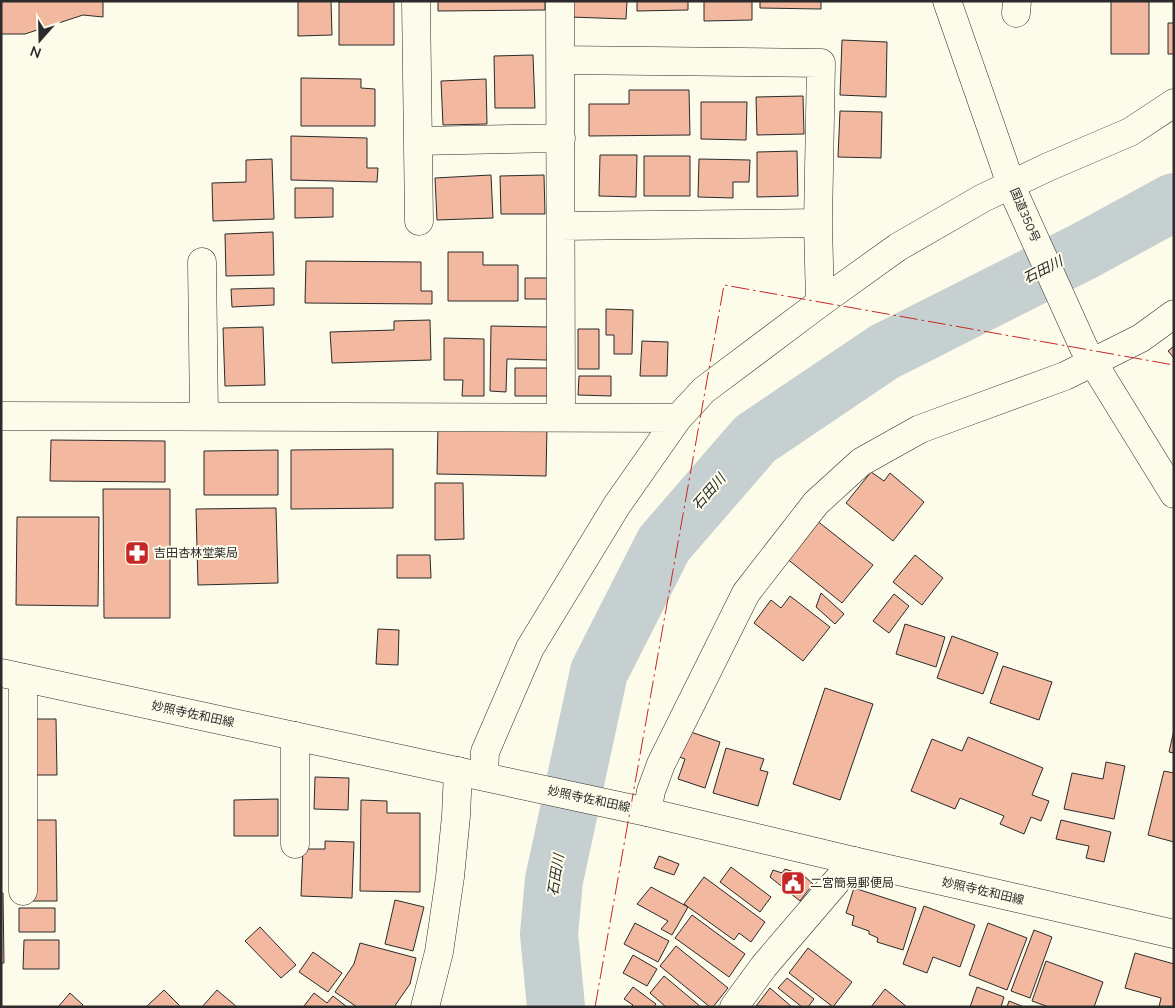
<svg xmlns="http://www.w3.org/2000/svg" width="1175" height="1008" viewBox="0 0 1175 1008" font-family="'Nunito Sans','Noto Sans JP',sans-serif">
  <style>
    .lines { fill: none; stroke-linecap: round; stroke-linejoin: round }
    .river { stroke: #c7d0d0; stroke-width: 58 }
    .building { fill: #f2b8a0; stroke: #2b2b2b }
    .minor-casing { stroke: #2b2b2b; stroke-width: 29 }
    .major-casing { stroke: #2b2b2b; stroke-width: 29 }
    .highway-casing { stroke: #2b2b2b; stroke-width: 29 }
    .minor { stroke: #fdfbea; stroke-width: 28 }
    .major { stroke: #fdfbea; stroke-width: 28 }
    .highway { stroke: #fdfbea; stroke-width: 28 }
    .power { stroke: #c62828; stroke-width: 1; stroke-dasharray: 18 4 2.5 4; stroke-linecap: butt }
    .labels { text-anchor: middle; dominant-baseline: central; stroke-width: 4; stroke-linejoin: round; paint-order: stroke }
    .street-label { font-size: 12px; fill: #2b2b2b; stroke: #fdfbea }
    .poi-label { font-size: 12px; fill: #2b2b2b; stroke: #fdfbea; text-anchor: start }
    .water-label { font-size: 14px; font-style: italic; fill: #2b2b2b; stroke: #fdfbea }
  </style>
  <rect width="100%" height="100%" fill="#fdfbea"/>
  <g class="lines">
    <!-- river -->
    <path class="river" d="M556,1007l-7,-73 5,-54 45,-208 65,-128 91,-105 129,-87 202,-102 88,-48"/>
  </g>
  <!-- building -->
  <path class="building" d="M1,1h102v16l-20,-2 -58,19h-24z
    M298,1h33l1,34 -34,1z
    M438,1h107v9l-107,1z
    M571,1h56l-1,18 -56,-2z
    M637,1h51v9l-51,1z
    M704,1h48v19l-48,1z
    M760,1h61v8l-61,-1z
    M1111,1h38v53h-38z
    M339,2h55v43h-55z
    M1168,23h6v31h-6z
    M842,40l45,2 -1,55 -46,-2z
    M533,55l2,53h-40l-1,-52z
    M301,78l60,1v9l14,1v37h-74z
    M486,79l1,45 -44,1 -2,-44z
    M629,90h60l1,45 -101,1v-32h40z
    M803,96l1,38 -47,1 -1,-38z
    M701,102h46l-1,38 -45,-1z
    M840,111l42,1 -1,46 -43,-1z
    M291,136l76,2v30h11l-1,14 -86,-2z
    M797,151l1,45 -41,1v-45z
    M600,155h37l-1,42 -37,-1z
    M644,156h46v40h-46z
    M272,159l2,60 -61,2 -1,-38 34,-1v-22z
    M699,159l51,1 -1,22h-16v16l-35,-1z
    M491,175l2,43 -56,2 -2,-42z
    M544,175l1,39h-44l-1,-38z
    M295,188h38v29l-38,1z
    M273,232l1,43 -48,1 -1,-42z
    M448,252h35v13h35v36h-70z
    M306,261l115,1v29h11v13l-127,-1z
    M525,278h22v21h-22z
    M274,288v17l-42,2 -1,-18z
    M606,309l27,1 -1,44h-18v-19h-8z
    M430,320l1,40 -99,3 -2,-31 64,-2v-9z
    M491,326l57,1 -1,33 -40,-1 -1,33 -16,-1z
    M263,327l2,58 -40,1 -2,-58z
    M578,329h21v40h-21z
    M444,338l40,1v57h-22l1,-16h-19z
    M642,341l26,1 -1,34h-27z
    M1174,346v12l-6,-7z
    M515,368h35v28h-35z
    M579,376h32v20l-33,-1z
    M438,424l109,2 -1,50 -109,-2z
    M51,440l114,1v41l-115,-1z
    M393,449v59l-102,1v-59z
    M278,450v45h-74v-44z
    M871,472l13,9 6,-8 34,29 -31,39 -47,-38z
    M435,483h28l1,56 -29,1z
    M103,489h67v129h-66z
    M276,508l2,75 -80,2 -2,-76z
    M17,517h82l-1,89 -82,-1z
    M816,520l57,45 -31,38 -56,-45z
    M397,555h33l1,23h-34z
    M915,555l28,23 -21,27 -29,-23z
    M821,593l23,21 -9,10 -19,-17z
    M894,594l15,12 -20,27 -16,-12z
    M790,596l40,31 -27,34 -49,-38 17,-23 10,8z
    M905,624l40,13 -9,30 -40,-13z
    M378,629l21,1 -1,35 -22,-1z
    M952,636l46,17 -15,41 -46,-16z
    M1003,666l49,16 -13,38 -49,-17z
    M825,688l48,16 -33,96 -47,-16z
    M31,719h25l1,56h-26z
    M685,730l35,12 -15,46 -27,-9 7,-20 -9,-3z
    M1174,730v23l-5,-1z
    M968,737l75,31 -11,27 17,6 -8,20 -10,-4 -7,17 -24,-10 4,-8 -44,-18 -5,11 -44,-18 21,-52 30,12z
    M726,748l38,11 -4,11 8,2 -10,34 -45,-13z
    M1106,762l19,4 -11,53 -50,-10 8,-36 31,6z
    M1164,771l10,2v69l-26,-7z
    M315,777l34,1 -1,32 -34,-1z
    M278,799v37h-44v-36z
    M361,800l26,1v12h33v79l-60,-1z
    M29,820h27l1,81h-27z
    M1061,820l50,12 -7,30 -18,-4 3,-12 -33,-7z
    M325,841l29,1 -2,56 -51,-2 2,-47h22z
    M659,856l20,8 -5,11 -20,-7z
    M731,867l40,30 -11,15 -40,-30z
    M785,869l18,6 10,9 -13,17 -30,-24 3,-7 9,3z
    M704,877l61,45 -14,20 -12,-9 -5,7 -50,-36z
    M651,887l37,20 -16,28 -11,-6 7,-8 -31,-17z
    M854,888l62,20 -13,42 -26,-8 1,-4 -9,-4v-3l-17,-6 2,-9 -8,-3z
    M1,893h2l1,70h-3z
    M395,900l29,7 -11,44 -28,-7z
    M924,906l51,19 -15,42 -27,-10 -6,16 -24,-9z
    M19,908h36v24h-36z
    M692,915l53,39 -16,23 -54,-39z
    M635,923l34,18 -11,21 -34,-18z
    M988,923l39,15 -20,52 -38,-15z
    M260,927l36,38 -15,13 -36,-37z
    M1034,930l18,7 -22,61 -19,-7z
    M24,940h35v29h-36z
    M360,943l56,15 -6,26 -16,23h-37l-22,-15 19,-28z
    M676,946l52,42 -15,19h-3l-50,-41z
    M808,948l44,34 -19,25 -44,-34z
    M313,952l29,21 -14,19 -29,-20z
    M1135,953l39,11v43h-15l2,-9 -36,-10z
    M633,955l24,14 -10,17 -24,-13z
    M1046,961l57,21 -9,25h-45l-17,-6z
    M664,976l37,31h-35l-16,-14z
    M787,978l27,21 -6,8h-6l-24,-19z
    M633,987l23,17 -2,3h-23l2,-2 -9,-6z
    M977,987l27,10 -3,10h-31z
    M770,988l22,19 -36,-1z
    M885,989l22,18h-36z
    M164,990l17,17h-35z
    M217,990l20,17h-35z
    M70,993l13,12 -2,2h-23z
    M314,993l13,10 6,-7 14,11h-42l-1,-1z
    M1009,1001l15,6h-17z"/>
  <g class="lines">
    <defs>
      <path id="minor" d="M416,1l3,220
        M560,1l1,416
        M1016,13l1,-12
        M561,60l260,3 -3,160 2,80
        M419,141l142,-3
        M561,226l257,-3
        M202,262l2,154
        M1,416l677,2
        M23,678v213
        M295,736v108
        M484,776l1,-24 45,-104 87,-143 61,-87 26,-28 116,-87 78,-56 85,-49 65,-31 82,-35 44,-29
        M647,812l4,-21 10,-27 85,-171 70,-90 45,-41 59,-33 145,-53 76,-38 33,-24
        M425,1007l14,-55 11,-75 6,-61 2,-45
        M734,1007l30,-41 90,-105"/>
      <path id="major" d="M1,673l646,139 207,49 320,73"/>
      <path id="highway" d="M947,1l67,192 70,155 90,146"/>
    </defs>
    <!-- minor casing -->
    <use href="#minor" class="minor-casing"/>
    <!-- major casing -->
    <use href="#major" class="major-casing"/>
    <!-- highway casing -->
    <use href="#highway" class="highway-casing"/>
    <!-- minor -->
    <use href="#minor" class="minor"/>
    <!-- major -->
    <use href="#major" class="major"/>
    <!-- highway -->
    <use href="#highway" class="highway"/>
    <!-- power -->
    <path class="power" d="M595,1007l129,-722 450,80"/>
  </g>
  <!-- icons -->
  <defs>
    <symbol id="pharmacy-square" viewBox="-11 -11 22 22"><rect x="-9" y="-9" width="18" height="18" rx="4" fill="#c62828" stroke="#fdfbea"/><path d="M-2-6h4v4h4v4h-4v4h-4v-4h-4v-4h4Z" fill="#fff"/></symbol>
    <symbol id="civic-square" viewBox="-11 -11 22 22"><rect x="-9" y="-9" width="18" height="18" rx="4" fill="#c62828" stroke="#fdfbea"/><path d="M-.6-6.5H3V-4.5H.6V-3L4-1V1h2V6H-6V1h2V-1L-.6-3ZM-1.2 2.5V6h2.4V2.5Z" fill="#fff"/></symbol>
  </defs>
  <g fill-rule="evenodd">
    <use href="#pharmacy-square" x="123" y="539" width="28" height="28"/>
    <use href="#civic-square" x="779" y="869" width="28" height="28"/>
  </g>
  <g class="labels">
    <!-- street labels -->
    <g class="street-label">
      <text transform="translate(1025 215) rotate(67)">国道350号</text>
      <text transform="translate(193 714) rotate(12)">妙照寺佐和田線</text>
      <text transform="translate(589 799) rotate(12)">妙照寺佐和田線</text>
      <text transform="translate(983 891) rotate(13)">妙照寺佐和田線</text>
    </g>
    <!-- poi labels -->
    <g class="poi-label">
      <text x="154" y="553">吉田杏林堂薬局</text>
      <text x="810" y="883">二宮簡易郵便局</text>
    </g>
    <!-- water labels -->
    <g class="water-label">
      <text transform="translate(1043 270) rotate(-27)">石田川</text>
      <text transform="translate(709 492) rotate(-49)">石田川</text>
      <text transform="translate(556 875) rotate(-81)">石田川</text>
    </g>
  </g>
  <!-- border -->
  <rect width="1175" height="1008" fill="none" stroke="#2b2b2b" stroke-width="5"/>
  <!-- north arrow -->
  <g transform="translate(40 40) rotate(200)" stroke="#fdfbea" stroke-width="4" paint-order="stroke">
  <path d="M0-4L9 19L0 12L-9 19Z" fill="#2b2b2b"/>
  <text y="-8" font-size="14" font-weight="bold" text-anchor="middle" fill="#2b2b2b">N</text>
  </g>
</svg>
